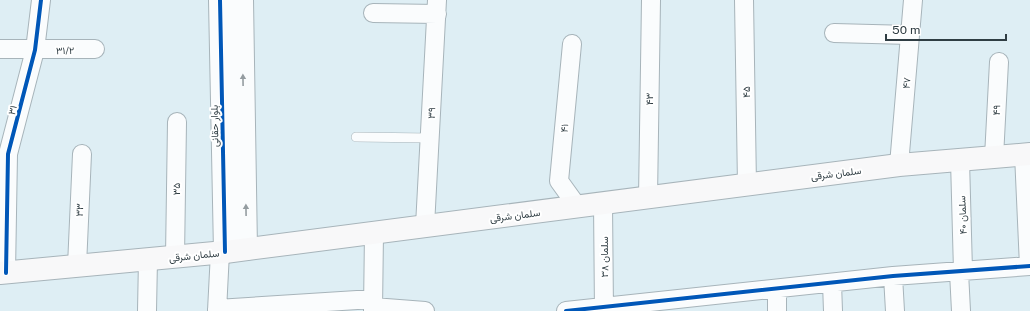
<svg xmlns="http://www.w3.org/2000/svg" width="1030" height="311" viewBox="0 0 1030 311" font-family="'Public Sans',Vazirmatn,sans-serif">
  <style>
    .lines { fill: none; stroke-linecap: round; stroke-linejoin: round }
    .service-casing { stroke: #a7b4ba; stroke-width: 10 }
    .minor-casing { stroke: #a7b4ba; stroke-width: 20 }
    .tertiary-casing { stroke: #a7b4ba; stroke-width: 24 }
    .secondary-casing { stroke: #a7b4ba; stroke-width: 24 }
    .service { stroke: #fafcfd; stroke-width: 9 }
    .minor { stroke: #fafcfd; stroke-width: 18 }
    .tertiary { stroke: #fafcfd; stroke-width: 22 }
    .secondary { stroke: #f8f8f9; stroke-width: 22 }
    .cycleway-casing { stroke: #fff; stroke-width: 6 }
    .cycleway { stroke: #0057b8; stroke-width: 4 }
    .oneway { fill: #949ca0 }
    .labels { text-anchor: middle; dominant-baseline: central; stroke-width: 4; stroke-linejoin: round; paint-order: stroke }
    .street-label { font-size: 10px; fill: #2f3d43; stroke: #fff }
  </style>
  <rect width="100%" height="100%" fill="#deeef4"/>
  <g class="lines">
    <defs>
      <path id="service" d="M356,137l74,1"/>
      <path id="minor" d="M744,0l3,185
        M373,13l64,1
        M834,33l76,2
        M572,44l-13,137 18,25
        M0,49h95
        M1024,154l5,112
        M994,157l5,-95
        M960,160l3,111
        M899,165l14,-165
        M648,198l3,-198
        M603,203l1,108
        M425,226l12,-226
        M175,257l2,-135
        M77,266l5,-112
        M959,272l2,39
        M6,273l2,-119 27,-104 6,-50
        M893,276l2,35
        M832,283l1,28
        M777,289v22
        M373,307l52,4
        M217,309l156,-10
        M373,310l1,-77
        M147,311l1,-52
        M217,311l3,-59
        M566,311l327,-35 137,-10"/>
      <path id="tertiary" d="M220,0l5,252
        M242,0l4,249"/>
      <path id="secondary" d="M0,273l225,-21 674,-87 131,-11"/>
    </defs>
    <!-- service casing -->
    <use href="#service" class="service-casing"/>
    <!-- minor casing -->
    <use href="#minor" class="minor-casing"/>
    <!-- tertiary casing -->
    <use href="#tertiary" class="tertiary-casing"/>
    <!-- secondary casing -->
    <use href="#secondary" class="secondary-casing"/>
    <!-- service -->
    <use href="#service" class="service"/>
    <!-- minor -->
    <use href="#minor" class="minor"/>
    <!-- tertiary -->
    <use href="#tertiary" class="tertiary"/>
    <!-- secondary -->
    <use href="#secondary" class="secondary"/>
    <defs>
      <path id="cycleway" d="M220,0l5,252
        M6,273l2,-119 27,-104 6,-50
        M566,311l327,-35 137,-10"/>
    </defs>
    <!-- cycleway casing -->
    <use href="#cycleway" class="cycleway-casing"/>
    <!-- cycleway -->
    <use href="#cycleway" class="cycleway"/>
  </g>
  <!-- one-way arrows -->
  <defs><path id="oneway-solid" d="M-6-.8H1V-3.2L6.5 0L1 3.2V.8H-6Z"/></defs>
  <g class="oneway">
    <use href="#oneway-solid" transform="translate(243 80) rotate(-91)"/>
    <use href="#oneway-solid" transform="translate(246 210) rotate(-91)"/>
  </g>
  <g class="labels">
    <!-- street labels -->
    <g class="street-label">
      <text transform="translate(65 50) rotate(-1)">۳۱/۲</text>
      <text transform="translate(906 83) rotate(-85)">۴۷</text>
      <text transform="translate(746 92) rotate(-91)">۴۵</text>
      <text transform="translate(649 99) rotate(-89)">۴۳</text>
      <text transform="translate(12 110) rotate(-75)">۳۱</text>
      <text transform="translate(996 110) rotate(-87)">۴۹</text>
      <text transform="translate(431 113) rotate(-87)">۳۹</text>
      <text transform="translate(214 126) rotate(-91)">بلوار حقانی</text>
      <text transform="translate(564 128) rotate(-85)">۴۱</text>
      <text transform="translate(836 173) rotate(-7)">سلمان شرقی</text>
      <text transform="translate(176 189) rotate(-89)">۳۵</text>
      <text transform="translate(79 210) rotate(-87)">۳۳</text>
      <text transform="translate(515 215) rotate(-7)">سلمان شرقی</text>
      <text transform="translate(962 215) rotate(-92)">سلمان ۴۰</text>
      <text transform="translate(194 255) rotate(-6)">سلمان شرقی</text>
      <text transform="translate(604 257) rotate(-90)">سلمان ۳۸</text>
    </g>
  </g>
  <!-- scale -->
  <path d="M886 34v6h120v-6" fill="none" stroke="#2f3d43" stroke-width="2"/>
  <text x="892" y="34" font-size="12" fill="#2f3d43" stroke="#ffffff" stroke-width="3" paint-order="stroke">50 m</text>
</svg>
